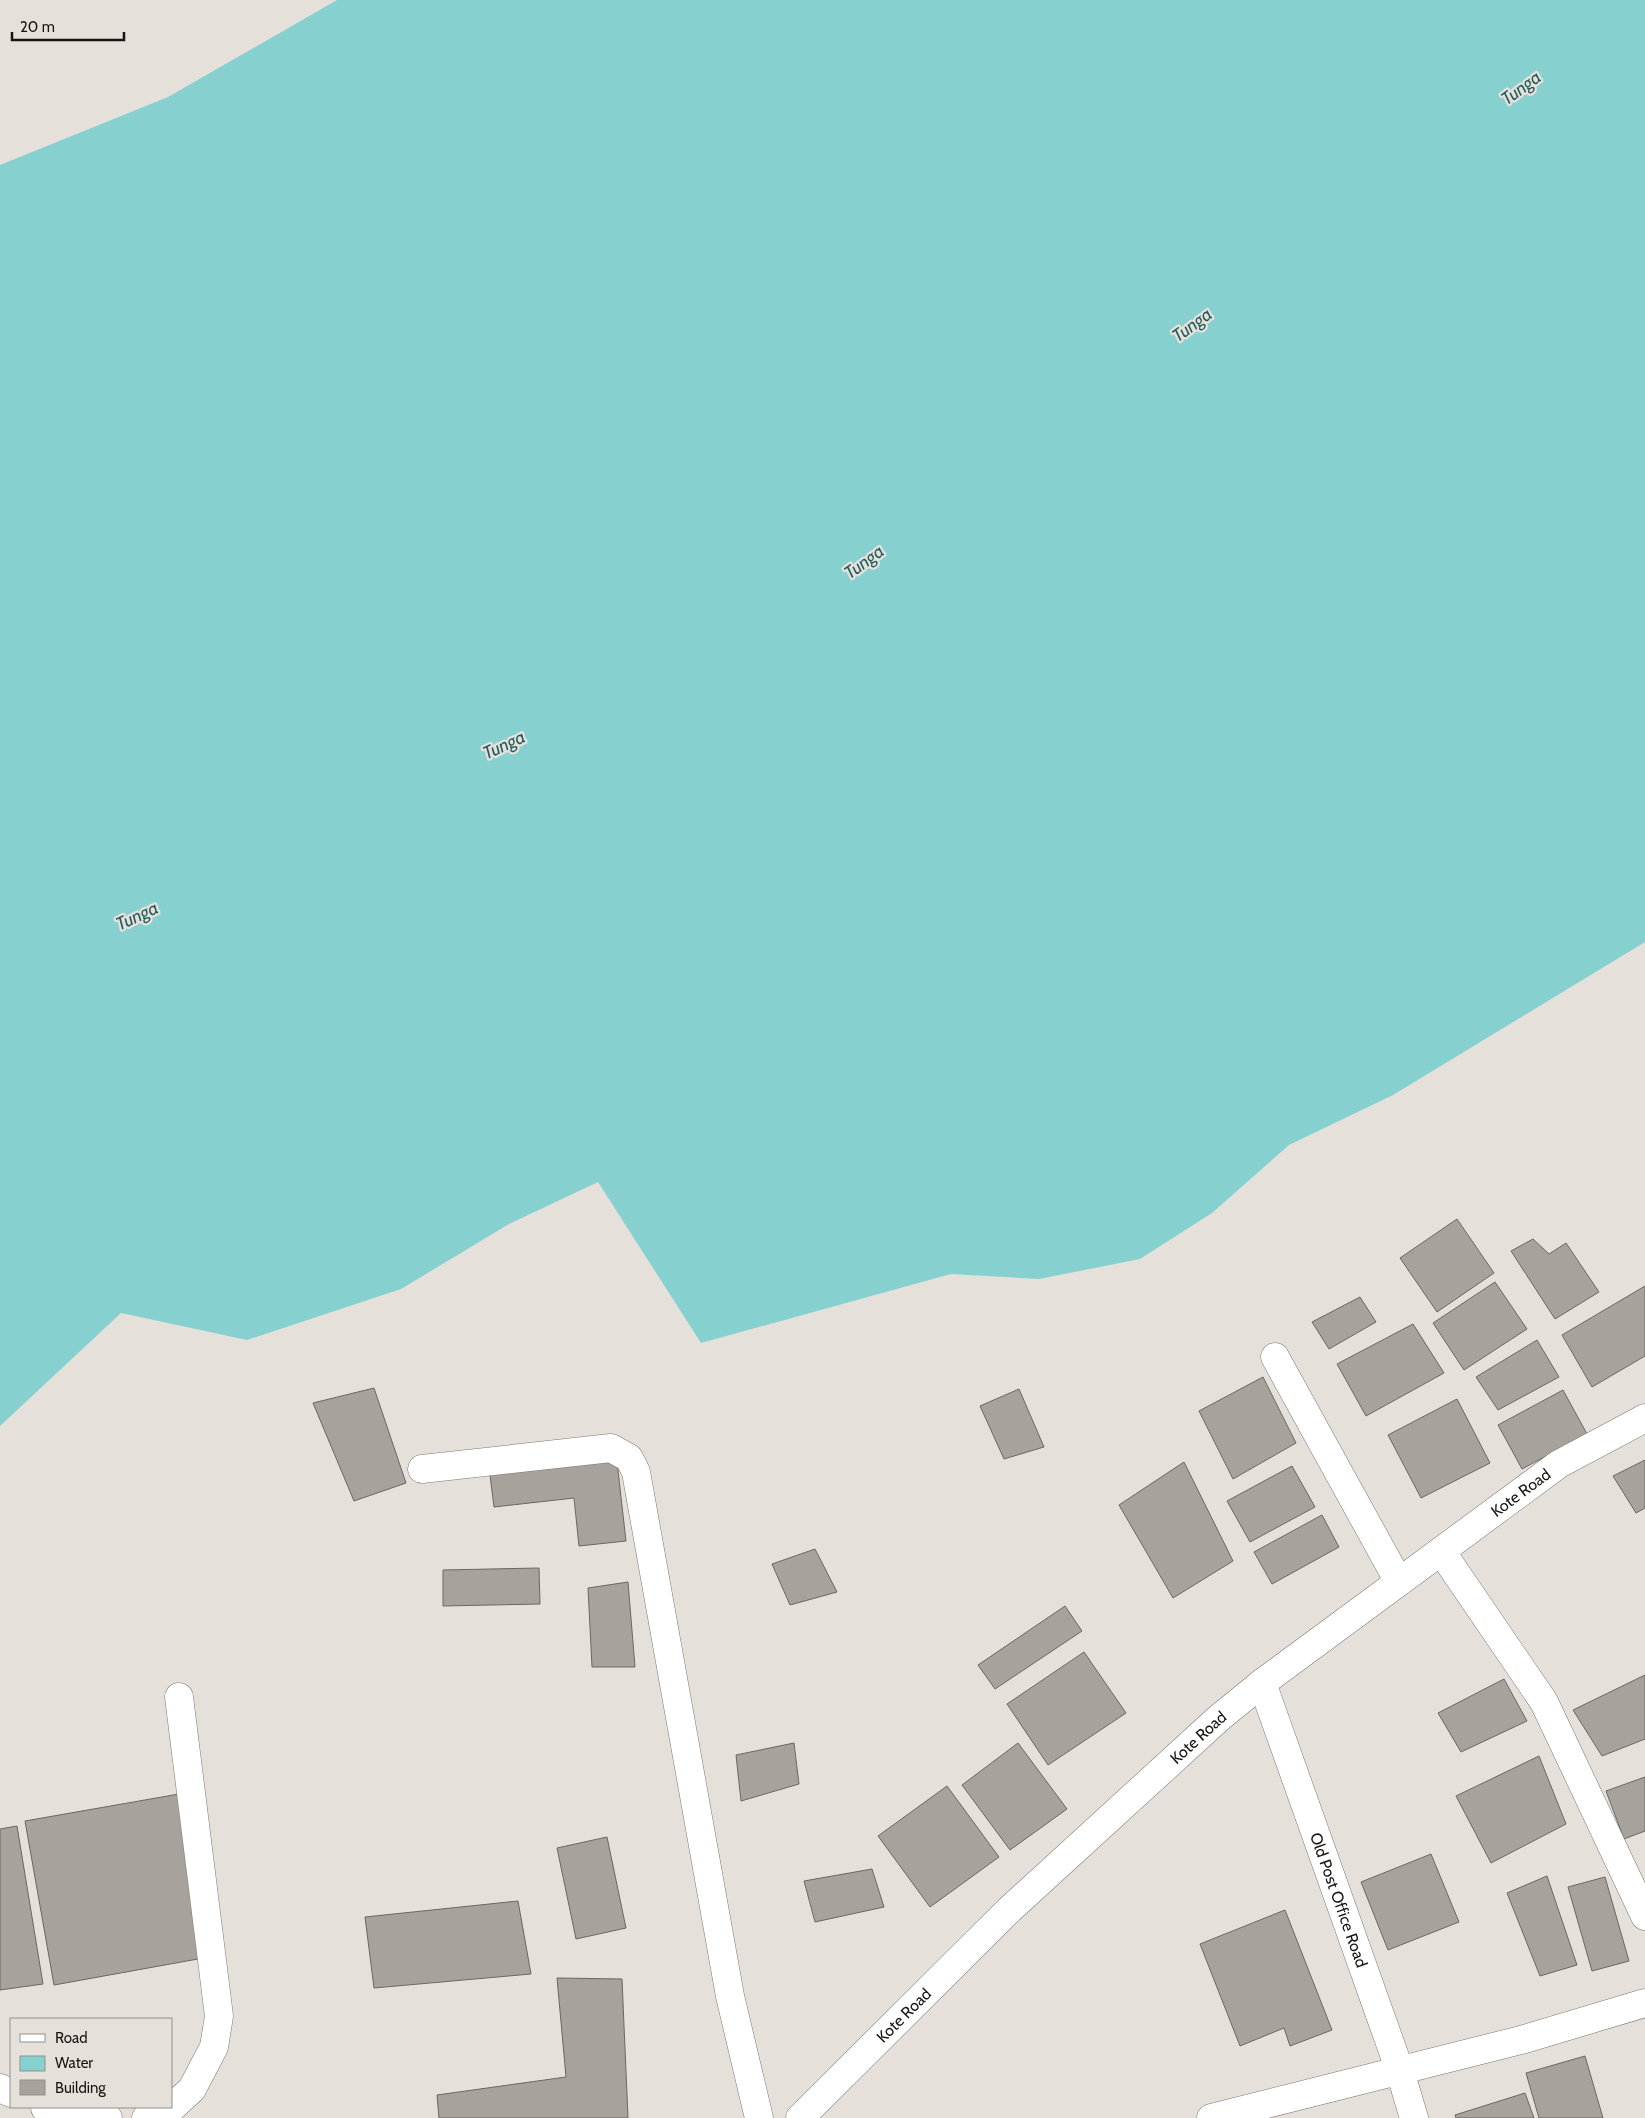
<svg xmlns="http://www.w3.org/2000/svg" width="1645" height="2118" viewBox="0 0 1645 2118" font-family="Cabin,sans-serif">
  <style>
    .water { fill: #87d0d0 }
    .building { fill: #a8a29d; stroke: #6c6662 }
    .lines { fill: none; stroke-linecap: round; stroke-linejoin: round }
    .minor-casing { stroke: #7c7772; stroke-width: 29 }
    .minor { stroke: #fff; stroke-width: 28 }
    .labels { text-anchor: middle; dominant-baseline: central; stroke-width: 4.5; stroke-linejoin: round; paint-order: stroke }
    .street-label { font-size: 16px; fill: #171513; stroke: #e6e0da }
    .water-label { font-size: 18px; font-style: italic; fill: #1e5b5c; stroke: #e6e0da }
  </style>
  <rect width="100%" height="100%" fill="#e6e0da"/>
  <!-- water -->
  <path class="water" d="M337,0h1308v942l-252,153 -104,50 -77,68 -72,46 -101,20 -88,-5 -250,69 -103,-161 -89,42 -108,65 -154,51 -126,-27 -121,113v-1261l168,-68z"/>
  <!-- building -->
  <path class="building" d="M1457,1219l37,54 -57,39 -37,-54z
    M1533,1239l16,15 17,-11 33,49 -44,27 -44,-68z
    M1495,1282l32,47 -63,41 -31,-47z
    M1645,1286v70l-53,31 -30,-52z
    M1360,1297l16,25 -47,27 -17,-27z
    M1413,1324l31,49 -78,43 -29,-52z
    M1537,1340l22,37 -61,33 -22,-33z
    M1263,1377l33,66 -63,36 -34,-68z
    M374,1388l32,95 -52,18 -41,-98z
    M1019,1389l25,58 -40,12 -24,-53z
    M1563,1390l24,44 -65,35 -24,-44z
    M1457,1399l33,64 -69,35 -33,-63z
    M616,1453l10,88 -47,5 -5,-48 -80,9 -5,-40z
    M1645,1460v48l-9,5 -23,-37z
    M1184,1462l49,99 -60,37 -54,-93z
    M1292,1466l23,41 -65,35 -23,-41z
    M1322,1515l17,32 -67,37 -18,-32z
    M815,1549l22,43 -47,13 -18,-41z
    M539,1568l1,36 -97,2v-36z
    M628,1582l7,85h-43l-4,-79z
    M1065,1606l17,25 -87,58 -17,-24z
    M1084,1652l42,61 -78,52 -41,-61z
    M1645,1675v64l-43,17 -29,-46z
    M1504,1679l23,42 -66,31 -23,-39z
    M794,1743l5,41 -58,17 -5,-46z
    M1018,1743l49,66 -57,41 -48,-65z
    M1539,1756l27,68 -75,39 -35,-67z
    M1645,1777v54l-21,8 -18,-48z
    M947,1786l52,71 -69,50 -52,-71z
    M179,1794l30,163 -155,28 -29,-164z
    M17,1826l26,158 -43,6v-161z
    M607,1837l19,91 -50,11 -19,-91z
    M1431,1854l28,68 -71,28 -27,-68z
    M872,1869l12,38 -69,15 -11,-41z
    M1547,1876l30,89 -37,11 -33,-83z
    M1605,1877l24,84 -37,10 -24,-84z
    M518,1901l13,73 -157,14 -9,-71z
    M1285,1910l47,120 -42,16 -6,-18 -44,18 -40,-102z
    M557,1978l65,1 6,139h-189l-2,-23 129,-18z
    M1585,2056l18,62h-64l-13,-45z
    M1525,2093l9,25h-78l-1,-3z"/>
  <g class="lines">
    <defs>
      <g id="minor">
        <path d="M1275,1357l124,225"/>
        <path d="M422,1469l189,-21 18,10 7,14 94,524 29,122"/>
        <path d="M1441,1551l103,151 101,214"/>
        <path id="s1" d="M1262,1683l138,388 14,47"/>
        <path d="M0,2088l11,5"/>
        <path d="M45,2108l63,10"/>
        <path d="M146,2118l21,-6 25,-23 22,-42 5,-31 -40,-319"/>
        <path id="s2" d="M800,2118l209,-208 210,-192 43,-35 297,-219 86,-46"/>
        <path d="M1211,2118l310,-78 124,-37"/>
      </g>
    </defs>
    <!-- minor casing -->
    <use href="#minor" class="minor-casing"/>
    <!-- minor -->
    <use href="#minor" class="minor"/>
  </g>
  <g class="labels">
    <!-- street labels -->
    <g class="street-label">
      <text stroke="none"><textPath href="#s2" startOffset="956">Kote Road</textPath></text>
      <text stroke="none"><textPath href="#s2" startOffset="551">Kote Road</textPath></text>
      <text stroke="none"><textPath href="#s1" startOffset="230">Old Post Office Road</textPath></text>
      <text stroke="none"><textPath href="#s2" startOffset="146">Kote Road</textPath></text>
    </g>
    <!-- water labels -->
    <g class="water-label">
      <text transform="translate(1521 88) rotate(-36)">Tunga</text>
      <text transform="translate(1192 325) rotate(-36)">Tunga</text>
      <text transform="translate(864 562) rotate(-36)">Tunga</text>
      <text transform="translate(504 745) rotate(-25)">Tunga</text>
      <text transform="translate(137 916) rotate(-25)">Tunga</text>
    </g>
  </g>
  <!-- legend -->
  <rect x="10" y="2018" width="162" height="90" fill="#e6e0da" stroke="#938f8a"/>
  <rect x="20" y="2034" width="25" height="8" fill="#ffffff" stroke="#938f8a"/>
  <text x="55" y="2043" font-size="15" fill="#171513">Road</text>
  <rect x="20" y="2056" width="25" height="15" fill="#87d0d0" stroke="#938f8a"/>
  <text x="55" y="2068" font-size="15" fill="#171513">Water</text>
  <rect x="20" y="2080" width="25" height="15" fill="#a8a29d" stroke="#938f8a"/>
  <text x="55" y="2093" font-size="15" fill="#171513">Building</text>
  <!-- scale -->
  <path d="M12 32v8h112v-8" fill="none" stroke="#171513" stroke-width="2.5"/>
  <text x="20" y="32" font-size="15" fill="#171513" stroke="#e6e0da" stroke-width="4" paint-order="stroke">20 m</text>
</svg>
